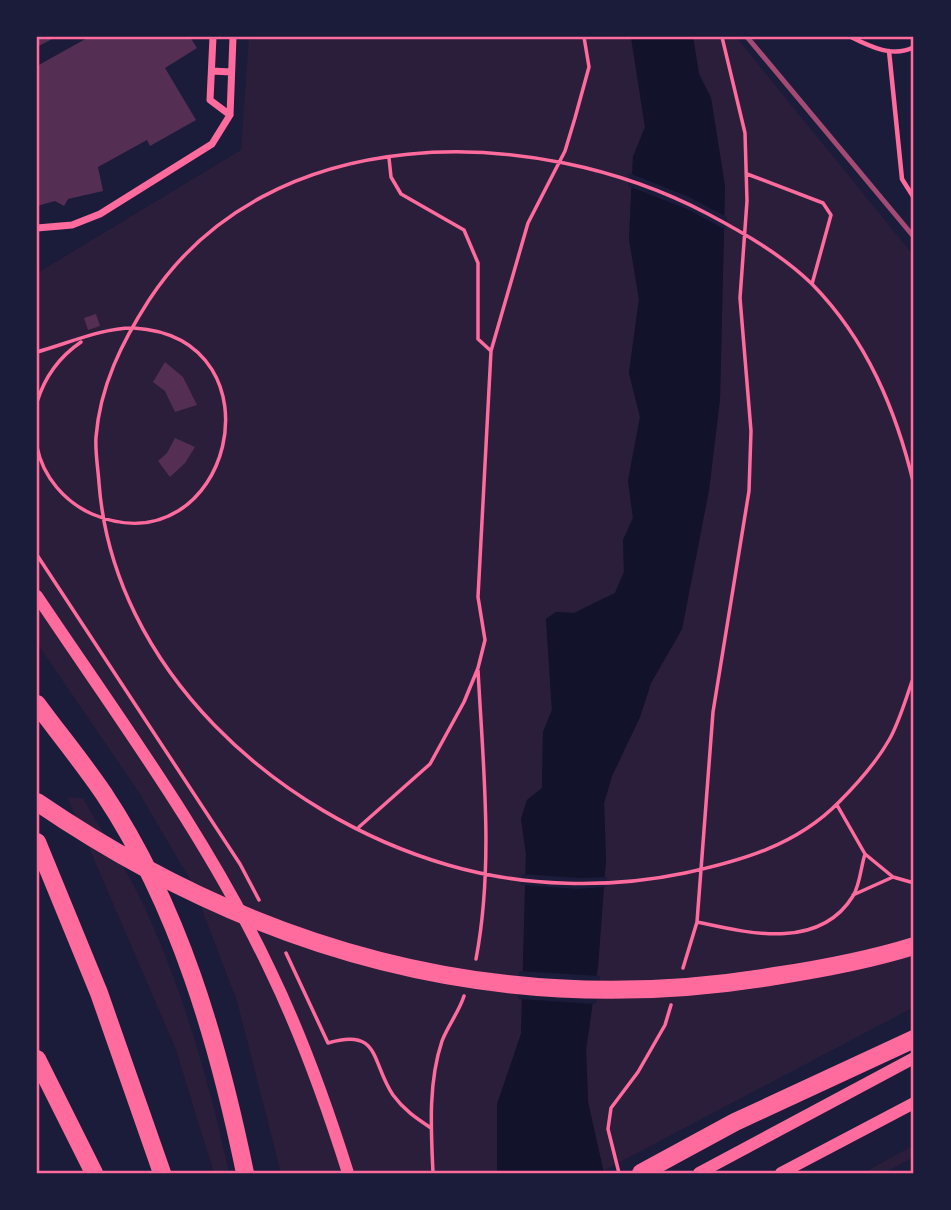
<svg xmlns="http://www.w3.org/2000/svg" width="951" height="1210" viewBox="0 0 951 1210" font-family="Cabin,sans-serif">
  <style>
    .green { fill: #2a1e3b }
    .water { fill: #12122b }
    .pier { fill: #1b1b3a }
    .building { fill: #542f53 }
    .lines { fill: none; stroke-linecap: round; stroke-linejoin: round }
    .path { stroke: #ff6b9d; stroke-width: 3.5 }
    .service { stroke: #ff6b9d; stroke-width: 4.5 }
    .minor { stroke: #ff6b9d; stroke-width: 7 }
    .tertiary { stroke: #ff6b9d; stroke-width: 12 }
    .secondary { stroke: #ff6b9d; stroke-width: 12 }
    .motorway { stroke: #ff6b9d; stroke-width: 18 }
    .rail { stroke: #a44b75; stroke-width: 5 }
    .neatline { fill: none; stroke: #ff6b9d; stroke-width: 2.5 }
  </style>
  <rect width="100%" height="100%" fill="#1b1b3a"/>
  <!-- green -->
  <path class="green" d="M249,37h382l14,90 -12,30 -4,82 10,60 -10,74 11,44 -12,64 5,37 -10,22 1,32 -9,21 -41,20 -18,-1 -10,7 6,91 -9,22 -1,56 -15,12 -6,19 5,35 -5,180 -24,73v66h-216l-44,-172 -46,-120 -53,-90 -101,-148v-373l2,2 202,-122z
    M693,37h43l178,219v751l-311,164 -15,-69 -2,-52 12,-84 8,-107 -2,-56 8,-27 28,-59 11,-34 31,-54 27,-139 11,-91 5,-213 -14,-88 -12,-26z
    M67,797l16,1c19,34 41,67 58,102 41,86 68,180 88,273h-15l-39,-126z
    M914,1145v12l-30,16h-21z"/>
  <!-- water -->
  <path class="water" d="M631,37h62l6,38 12,23 14,88 -5,213 -11,91 -27,139 -31,54 -11,34 -28,59 -8,27 2,56 -8,107 -12,84 2,52 16,71h-107v-69l24,-70 5,-180 -5,-35 6,-19 15,-12 1,-56 9,-22 -6,-91 10,-7 18,1 41,-20 9,-21 -1,-32 10,-22 -5,-37 12,-64 -11,-44 10,-74 -10,-60 4,-82 12,-30z"/>
  <!-- pier -->
  <path class="pier" d="M629,173l60,24 38,20 -1,13 -39,-21 -59,-23z
    M522,874l57,4 28,-1 -1,10 -29,2 -56,-4z
    M519,971l81,5 -4,28 -78,-5z"/>
  <!-- building -->
  <path class="building" d="M37,37h19l-19,10z
    M89,37h101l7,11 -32,20 31,52 -46,26 -3,-6 -49,27 5,24 -35,8 -4,7 -9,-5 -18,5v-140z
    M96,314l4,12 -12,4 -4,-12z
    M165,362l18,15 14,28 -22,7 -10,-21 -12,-9z
    M175,438l20,9 -10,16 -15,14 -12,-16 9,-8z"/>
  <g class="lines">
    <!-- path -->
    <path class="path" d="M389,158l2,19 10,17 63,36 14,33v76l13,12
      M747,174l76,29 8,12 -19,69
      M37,352c29,-8 68,-25 97,-24 154,10 96,244 -42,186 -27,-12 -49,-37 -55,-67
      M37,402c8,-26 22,-45 44,-60
      M914,485c-18,-75 -47,-145 -102,-201 -30,-29 -68,-51 -104,-70 -174,-92 -440,-96 -559,86 -27,42 -49,86 -53,137 -1,15 2,31 3,46 14,186 177,332 349,382 75,22 161,24 237,8 56,-12 112,-28 154,-71 17,-17 38,-41 50,-62 11,-19 17,-43 25,-64
      M37,555l203,309 19,36
      M837,805l28,49 28,23
      M359,827l71,-63 34,-62 14,-34 7,-28 -7,-43 13,-246 37,-128 37,-72 10,-33 14,-51 -5,-30
      M853,895l40,-18 21,6
      M697,922c51,11 122,29 156,-26 7,-11 8,-30 12,-42
      M286,953l42,90c53,-16 43,20 65,52 11,15 23,23 38,33
      M476,959c18,-94 7,-194 2,-289
      M683,968l14,-46 16,-210 36,-221 2,-60 -11,-133 7,-97 -2,-68 -23,-96
      M433,1173c-2,-43 -5,-90 9,-132 6,-16 17,-29 22,-45
      M619,1173l-11,-44 3,-21 27,-36 27,-47 6,-20"/>
    <!-- service -->
    <path class="service" d="M851,37c20,10 42,21 63,10
      M889,51l13,128 12,19"/>
    <!-- minor -->
    <path class="minor" d="M213,37l-3,63 20,15
      M212,71l19,1
      M37,228l35,-3 28,-11 112,-70 18,-29 3,-78"/>
    <!-- tertiary -->
    <path class="tertiary" d="M37,596c81,121 170,241 233,374 32,66 56,133 78,203"/>
    <!-- secondary -->
    <path class="secondary" d="M699,1173l215,-115
      M781,1173l133,-70"/>
    <!-- motorway -->
    <path class="motorway" d="M37,704c22,30 46,59 67,90 75,113 114,248 141,379
      M37,802c223,152 469,219 738,174 46,-7 94,-16 139,-30
      M37,842l62,151 63,180
      M37,1059l57,114
      M641,1173l94,-51 179,-83"/>
    <!-- rail -->
    <path class="rail" d="M747,37l167,200"/>
  </g>
  <!-- border -->
  <rect width="951" height="1210" fill="none" stroke="#1b1b3a" stroke-width="77"/>
  <rect x="38" y="38" width="874" height="1134" class="neatline"/>
</svg>
